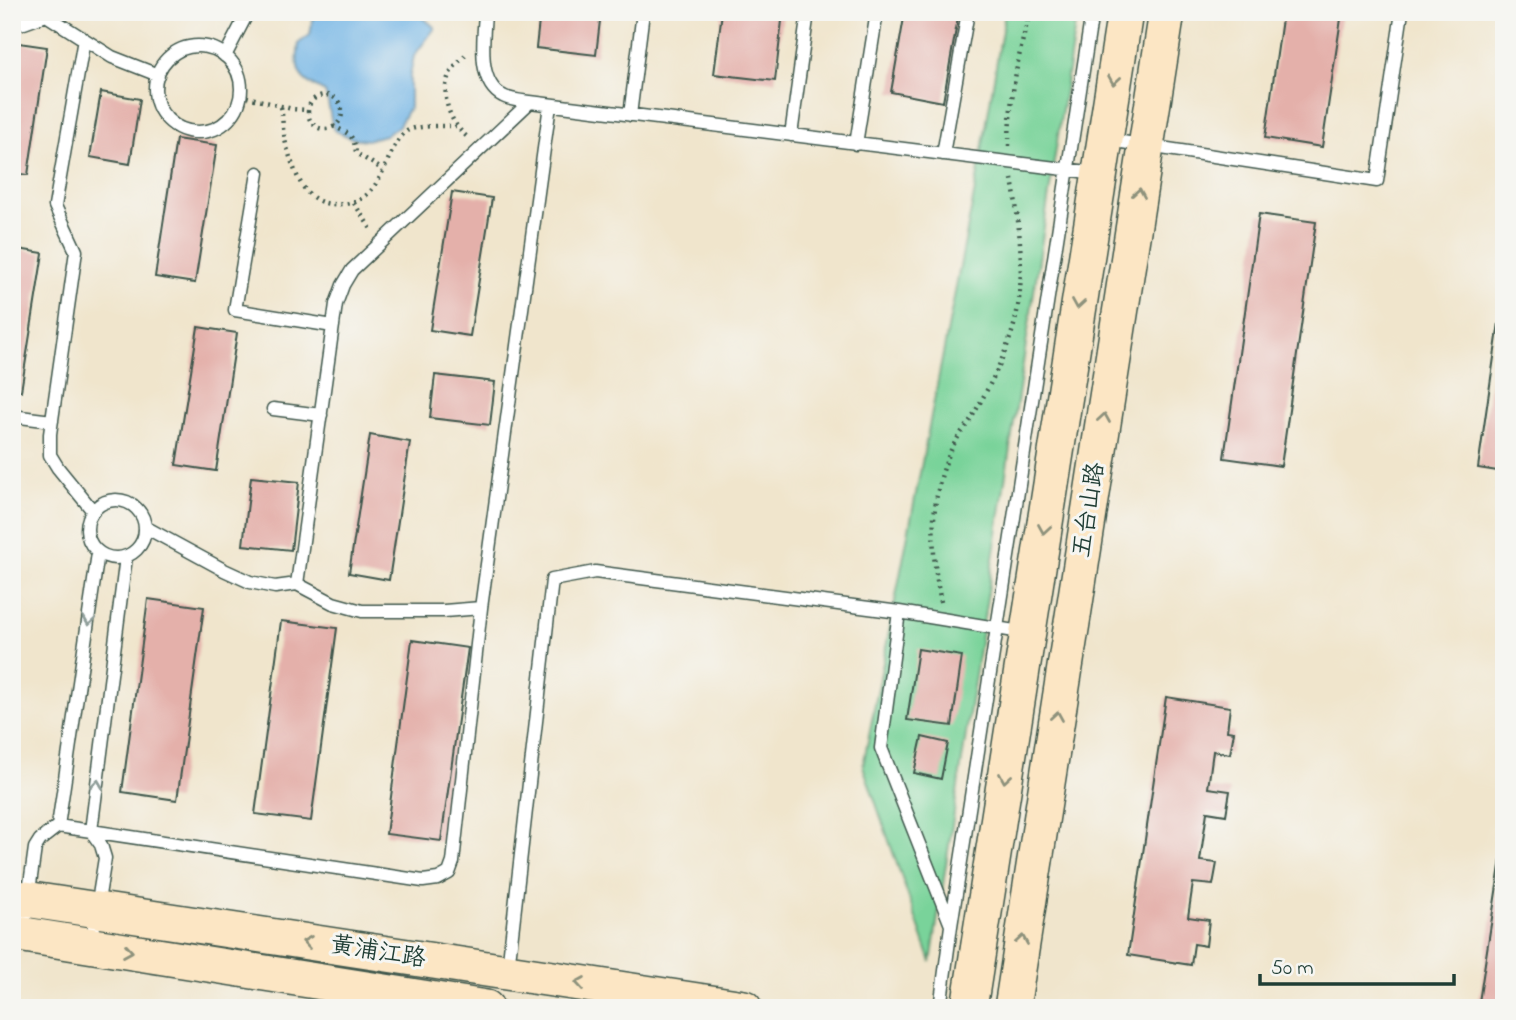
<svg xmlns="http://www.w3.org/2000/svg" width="1516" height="1020" viewBox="0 0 1516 1020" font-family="'Indie Flower','LXGW WenKai TC',sans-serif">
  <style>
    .green { fill: #79d39a; stroke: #4c8867; stroke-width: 2 }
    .water { fill: #6fb3e5; stroke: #47788c; stroke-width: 2 }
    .building { fill: #e4b0aa }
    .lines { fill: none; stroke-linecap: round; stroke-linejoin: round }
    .lane-casing { stroke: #3e564b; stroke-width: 15 }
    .secondary-casing { stroke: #3e564b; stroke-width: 38 }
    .path { stroke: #3e564b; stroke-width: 4.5; stroke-dasharray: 2 5; stroke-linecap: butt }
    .lane { stroke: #fff; stroke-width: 12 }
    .secondary { stroke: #fce6c4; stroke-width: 35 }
    .oneway { stroke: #8e927c }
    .oneway2 { stroke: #8f9e9a }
    .labels { text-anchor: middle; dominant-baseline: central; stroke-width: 6; stroke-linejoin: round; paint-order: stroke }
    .street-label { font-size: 24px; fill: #1f3d34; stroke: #f6f6f2 }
  </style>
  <rect width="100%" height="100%" fill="#f6f6f2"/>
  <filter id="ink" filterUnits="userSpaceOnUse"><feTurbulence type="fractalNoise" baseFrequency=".0143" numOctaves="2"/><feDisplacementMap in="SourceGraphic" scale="14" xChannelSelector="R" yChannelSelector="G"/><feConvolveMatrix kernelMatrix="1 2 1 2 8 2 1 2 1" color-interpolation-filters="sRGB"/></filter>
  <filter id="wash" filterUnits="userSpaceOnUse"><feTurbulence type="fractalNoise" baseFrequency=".00686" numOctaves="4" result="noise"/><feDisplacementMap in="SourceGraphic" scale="28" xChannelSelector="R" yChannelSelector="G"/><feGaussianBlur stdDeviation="1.57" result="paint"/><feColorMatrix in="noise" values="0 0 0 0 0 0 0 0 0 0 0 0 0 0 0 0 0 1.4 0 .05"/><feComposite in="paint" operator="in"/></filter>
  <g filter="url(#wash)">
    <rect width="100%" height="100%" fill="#f0e5cc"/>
    <!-- green -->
    <path class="green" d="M1005,12h72l-146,950 -68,-196 116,-597z"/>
    <!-- water -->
    <path class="water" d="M314,12h103l18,16 -21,28 -4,19v31l-12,21 -13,8 -18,5 -16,-2 -17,-8c-5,-13 -4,-25 -9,-38 -28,-14 -30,-19 -26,-49l11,-8z"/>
    <g id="blocks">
      <!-- building -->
      <path class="building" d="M540,12h61l-5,43 -60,-7z
        M722,12h61l-8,69 -61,-7z
        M905,12h54l-16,90 -52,-10z
        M1283,12h59l-20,135 -57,-9z
        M12,42l35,5 -19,128 -16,-2z
        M101,92l39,7 -10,65 -40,-7z
        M176,139l41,6 -22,138 -40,-6z
        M452,192l40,6 -22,138 -40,-6z
        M1259,214l57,8 -35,244 -57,-8z
        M12,248l31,5 -22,138 -9,-1z
        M1502,302h2v170l-26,-4z
        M198,327l39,6 -21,138 -40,-6z
        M435,375l60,7 -5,43 -60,-7z
        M370,435l40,7 -21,138 -40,-7z
        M251,477l48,5 -8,68 -48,-5z
        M148,599l56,8 -27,193 -55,-8z
        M281,621l56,7 -26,193 -56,-7z
        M412,640l56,8 -27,193 -55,-7z
        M918,649l44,7 -10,70 -45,-6z
        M1166,697l64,10 -3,24 7,1 -4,22 -17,-3 -5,37 22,3 -4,24 -19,-3 -7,49 17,2 -4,22 -20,-2 -5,34 21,3 -3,26 -12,-2 -3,21 -63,-10z
        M922,737l26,6 -7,36 -27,-6z
        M1502,853h2v153l-25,-4z"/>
    </g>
  </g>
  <g filter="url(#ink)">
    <use href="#blocks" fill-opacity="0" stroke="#3e564b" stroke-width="2"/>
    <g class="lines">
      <defs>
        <path id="lane" d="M485,12c-1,25 -9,70 18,84 7,4 19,5 27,6l566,71
          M46,15l66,42 46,18
          M12,22l12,1 22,-8 1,-3
          M84,39l-29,167 21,45 -26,183v21l8,13 35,43
          M155 89a43 43 0 1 1 86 0a43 43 0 1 1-86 0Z
          M225,56l23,-44
          M630,115l13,-103
          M791,135l17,-123
          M1109,140l268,41 25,-169
          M856,144l21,-132
          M943,154l25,-142
          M258,173l-23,137 98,16
          M273,409l48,6
          M12,416l40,5
          M87 529a29 29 0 1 1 58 0a29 29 0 1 1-58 0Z
          M145,527l79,43 26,12 25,5 22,-3 36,19 29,8h82l37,-3
          M297,584l39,-280 7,-19 9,-15 178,-168
          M58,826l365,55 15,-2 11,-6 4,-11 28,-254 69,-503
          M951,925l-70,-177 18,-136 128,21
          M23,934l12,-86 5,-8 18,-14 40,-273
          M91,945l14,-87 -4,-13 -10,-14 35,-274
          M508,969l44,-389 43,-8 304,40
          M940,1008l11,-82 141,-914"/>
        <path id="secondary" d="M12,897l732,111
          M12,933l474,75
          M969,1008l156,-996
          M1012,1008l155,-996"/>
      </defs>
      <!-- lane casing -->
      <use href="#lane" class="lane-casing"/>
      <!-- secondary casing -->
      <use href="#secondary" class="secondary-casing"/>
      <!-- path -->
      <path class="path" d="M465,55c-5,6 -11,12 -15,18 -11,21 0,52 19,65
        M240,95l52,14 16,1
        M308 112a17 17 0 1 1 34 0a17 17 0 1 1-34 0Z
        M281,107c2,9 1,18 3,27 1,8 4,17 7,26 9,26 19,47 52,44 15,-1 26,-8 34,-22 10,-15 16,-41 30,-51 9,-6 37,-5 49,-5
        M333,126c16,8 21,8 23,27l27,17
        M1009,146c0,-45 9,-91 21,-134
        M354,203l17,26
        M941,602c-11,-51 -12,-104 10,-152 5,-11 13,-21 20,-31 16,-28 31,-56 41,-87 15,-46 8,-106 0,-153"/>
      <!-- lane -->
      <use href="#lane" class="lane"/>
      <!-- secondary -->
      <use href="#secondary" class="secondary"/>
    </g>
    <!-- one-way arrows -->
    <defs><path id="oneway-chevron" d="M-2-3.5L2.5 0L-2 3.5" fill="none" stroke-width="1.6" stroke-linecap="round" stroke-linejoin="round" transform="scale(1.75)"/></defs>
    <g class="oneway">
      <use href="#oneway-chevron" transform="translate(1114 80) rotate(99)"/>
      <use href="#oneway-chevron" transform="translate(1139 193) rotate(-81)"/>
      <use href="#oneway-chevron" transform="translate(1078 304) rotate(99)"/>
      <use href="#oneway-chevron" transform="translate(1104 418) rotate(-81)"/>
      <use href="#oneway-chevron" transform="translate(1044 529) rotate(99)"/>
      <use href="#oneway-chevron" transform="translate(1057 716) rotate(-81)"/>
      <use href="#oneway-chevron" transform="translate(1005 778) rotate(99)"/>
      <use href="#oneway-chevron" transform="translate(1022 940) rotate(-81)"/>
      <use href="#oneway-chevron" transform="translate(307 942) rotate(-171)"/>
      <use href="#oneway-chevron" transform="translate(128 951) rotate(9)"/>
      <use href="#oneway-chevron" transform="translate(580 983) rotate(-171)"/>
    </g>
    <g class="oneway2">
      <use href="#oneway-chevron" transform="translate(89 621) rotate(98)"/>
      <use href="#oneway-chevron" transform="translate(97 784) rotate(-83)"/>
    </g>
  </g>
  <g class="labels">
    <!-- street labels -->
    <g class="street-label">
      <text transform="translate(1090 510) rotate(-81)">五台山路</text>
      <text transform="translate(378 953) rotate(9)">黄浦江路</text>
    </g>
  </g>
  <!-- margin -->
  <rect width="1516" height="1020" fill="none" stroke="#f6f6f2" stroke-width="42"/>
  <!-- scale -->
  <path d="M1260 974v10h194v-10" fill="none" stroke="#1f3d34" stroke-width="3.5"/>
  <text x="1271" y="974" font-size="21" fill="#1f3d34" stroke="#f6f6f2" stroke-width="5" paint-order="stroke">50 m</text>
</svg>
